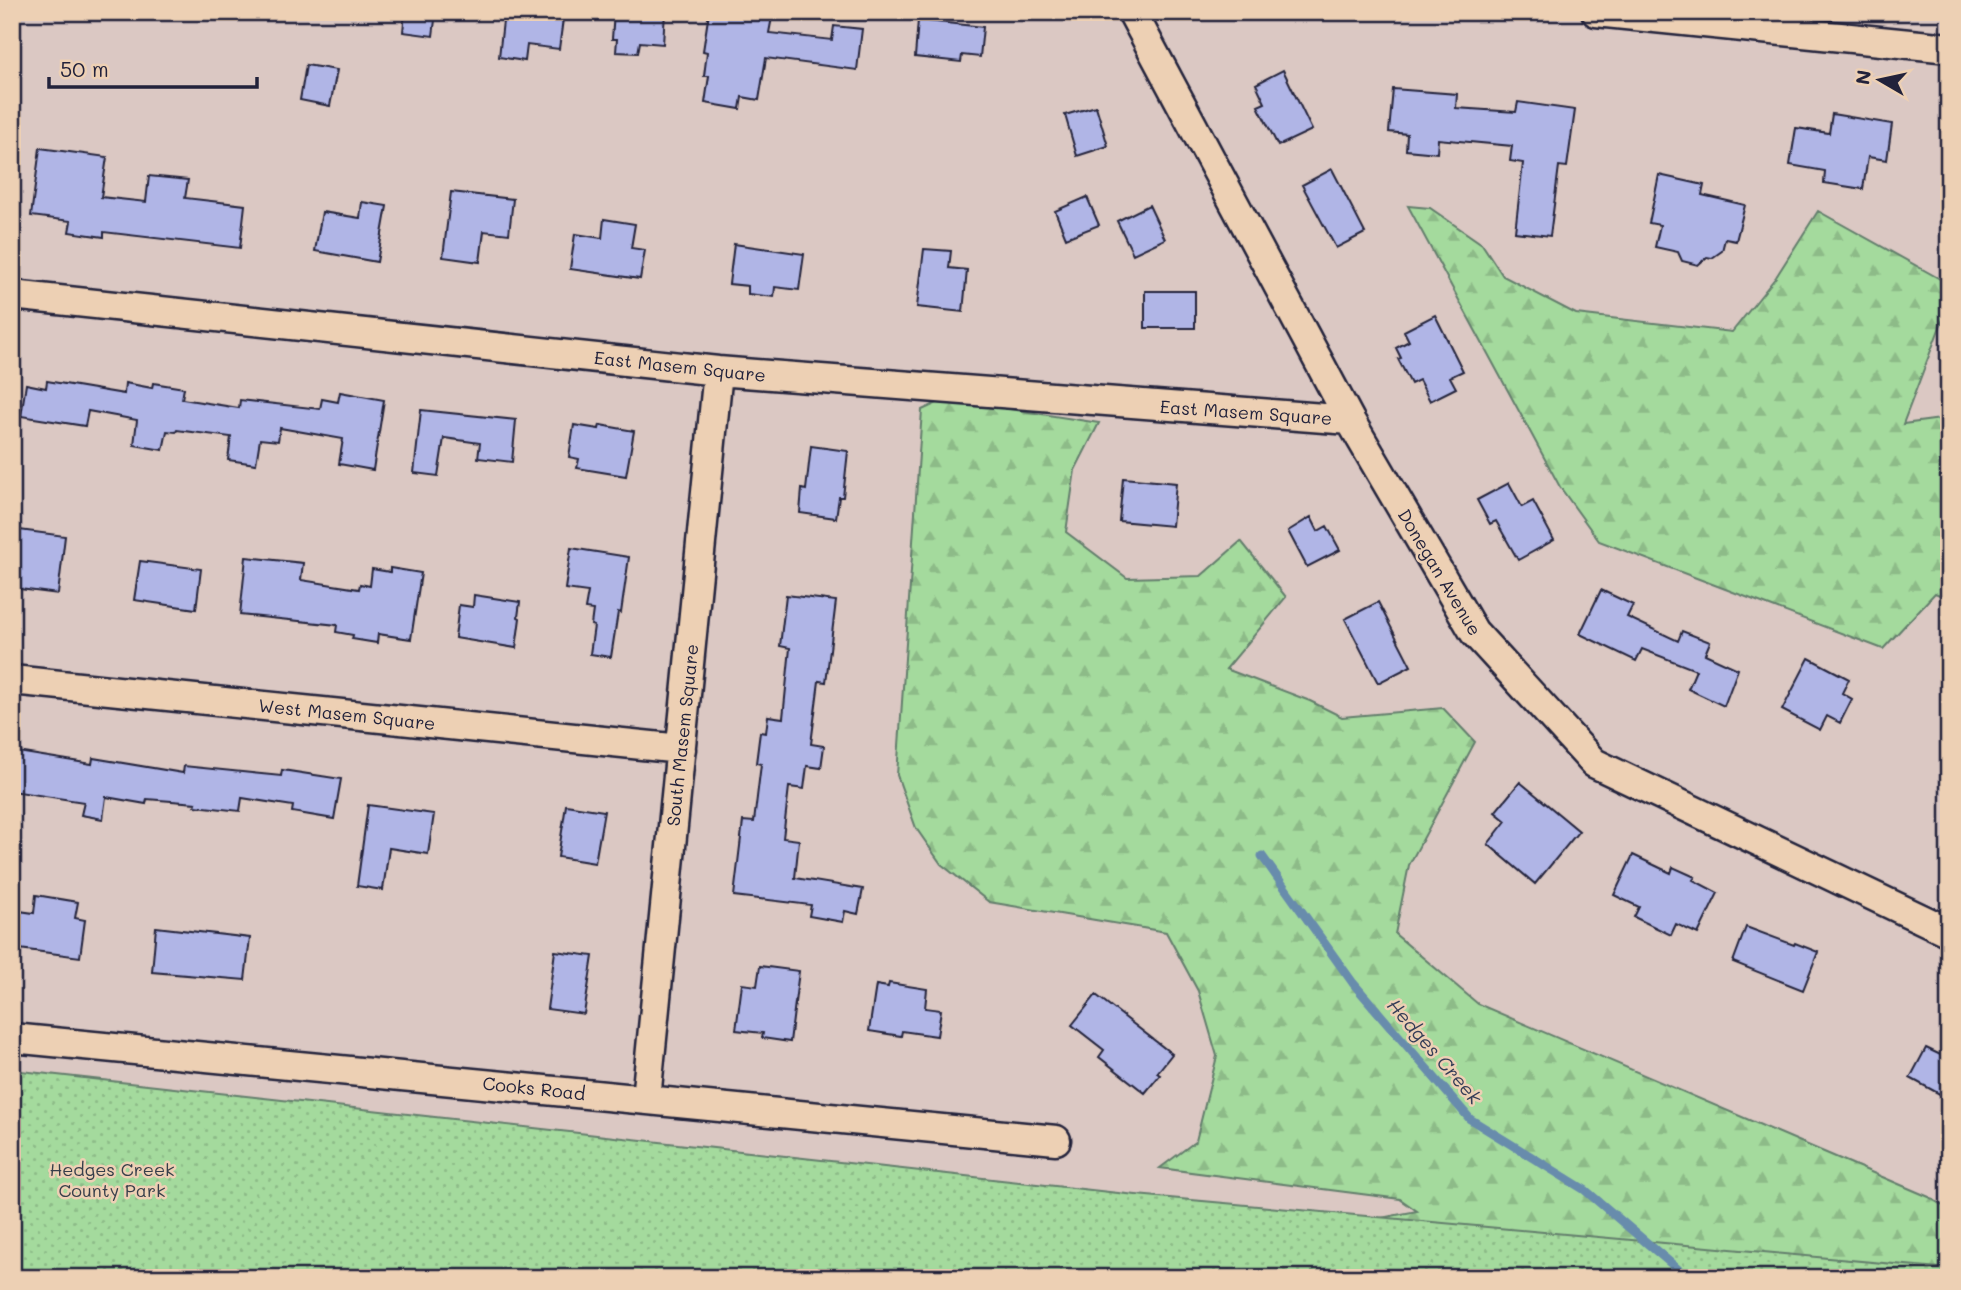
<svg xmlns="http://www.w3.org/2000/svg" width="1961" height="1290" viewBox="0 0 1961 1290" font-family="Mali,sans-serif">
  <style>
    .forest { fill: url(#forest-firs); stroke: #637e6c; stroke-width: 2 }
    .park { fill: url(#park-dots); stroke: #637e6c; stroke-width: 2 }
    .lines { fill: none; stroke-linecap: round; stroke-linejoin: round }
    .stream { stroke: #688cac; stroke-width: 9 }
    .building { fill: #b0b5e6; stroke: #22223b; stroke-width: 2 }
    .minor-casing { stroke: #22223b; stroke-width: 33 }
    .minor { stroke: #edd0b4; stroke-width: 28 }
    .labels { text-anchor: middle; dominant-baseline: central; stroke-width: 5; stroke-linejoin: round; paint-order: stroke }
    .street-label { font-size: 18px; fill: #22223b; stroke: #edd0b4 }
    .park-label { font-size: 18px; fill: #363e4a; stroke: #edd0b4 }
    .water-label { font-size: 19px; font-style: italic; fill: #343d57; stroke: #edd0b4 }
  </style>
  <defs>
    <pattern id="forest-firs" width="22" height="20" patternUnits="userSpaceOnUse" patternTransform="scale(1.75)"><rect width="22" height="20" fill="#a4da9d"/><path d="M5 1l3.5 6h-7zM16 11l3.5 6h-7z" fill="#8dbb88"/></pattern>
    <pattern id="park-dots" width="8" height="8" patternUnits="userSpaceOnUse" patternTransform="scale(1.75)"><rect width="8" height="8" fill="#a4da9d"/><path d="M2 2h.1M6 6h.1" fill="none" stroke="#8dbb88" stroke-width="1.8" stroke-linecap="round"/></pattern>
  </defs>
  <rect width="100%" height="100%" fill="#dbc8c3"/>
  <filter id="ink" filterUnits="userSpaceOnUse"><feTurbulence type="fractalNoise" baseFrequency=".0143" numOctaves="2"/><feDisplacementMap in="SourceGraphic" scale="14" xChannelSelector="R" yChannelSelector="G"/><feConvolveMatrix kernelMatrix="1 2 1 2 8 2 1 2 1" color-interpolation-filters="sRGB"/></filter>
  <g filter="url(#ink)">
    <!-- forest -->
    <path class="forest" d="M1408,206l22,2 52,36 21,32 73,38 156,18 44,-55 42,-66 131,73v19l-46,121 46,-6v181l-14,-6 -52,56 -284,-108 -39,-54z
      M946,399l153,24 -24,47 -9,62 61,46 74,-2 40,-35 45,56 -60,72 84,32 32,16 101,-9 32,34 -66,123 -14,69 83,70 451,193 20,13v68h-1937l1328,-52 77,-15 -17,-12 -240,-31 36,-27 21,-85 -19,-65 -32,-59 -177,-30 -48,-38 -25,-36 -19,-53 25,-365z"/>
    <!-- park -->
    <path class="park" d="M12,1070l1124,125 813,74v9h-1937z"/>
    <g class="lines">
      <!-- stream -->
      <path class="stream" d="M1262,856l91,127 117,136 115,71 103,88"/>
    </g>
    <!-- building -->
    <path class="building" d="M405,12h31l-3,24 -30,-4z
      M504,12h60l-5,37 -32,-4 -2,16 -26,-4z
      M614,12h51l-2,32 -23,-2 -2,11 -22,-1 1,-13h-5z
      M709,12h64l-4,21 63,7 2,-14 28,3 -5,41 -91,-12 -7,42 -17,-3 -2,12 -35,-6 4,-27h-5l3,-24 -4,-1z
      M918,20l65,7 -3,30 -18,-2 -1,7 -46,-5z
      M306,65l31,5 -7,36 -30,-6z
      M1283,70l29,60 -34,16 -20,-40 7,-3 -9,-19z
      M1393,89l64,5 -1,14 60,4 2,-10 57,8 -8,57 -8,-1 -9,70 -35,-4 8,-69 -13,-2 2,-15 -74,-7 -1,14 -31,-3 1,-16 -18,-2z
      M1096,106l12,40 -31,10 -12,-41z
      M1832,114l60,10 -5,36 -19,-3 -5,32 -39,-6 1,-12 -35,-6 6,-37 33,5z
      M40,148l67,9 -6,40 45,5 3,-26 39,4 -3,18 60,7 -5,43 -136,-16v5l-35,-5 2,-11 -40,-5z
      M1332,169l33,64 -29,15 -34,-63z
      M1659,175l45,10 -2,10 43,10 -9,36 -11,-2 -3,12 -10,7 -5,-1 -9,8 -16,-4 -4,-9 -23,-5 5,-22 -11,-2z
      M451,192l62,7 -4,35 -25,-3 -4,31 -37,-5z
      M1087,197l12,28 -33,13 -11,-27z
      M362,202l25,4 -10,56 -62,-11 7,-39 38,6z
      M1149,205l16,34 -32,15 -16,-33z
      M604,219l31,5 -4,24 14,2 -5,29 -70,-10 5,-35 27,4z
      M734,244l70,10 -5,36 -24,-3 -1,10 -26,-3v-8l-19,-2z
      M924,249l27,2 -2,17 18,2 -4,42 -46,-5z
      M1145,291h50v37h-50z
      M1435,315l28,56 -13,6 6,11 -26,13 -11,-21 -8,4 -13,-25 3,-1 -5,-10 13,-7 -5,-10z
      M47,381l77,13 1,-11 27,5 1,-5 31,5 -2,11 57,9 1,-8 80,9 2,-10 16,3 2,-10 44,8 -11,70 -34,-6 4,-25 -63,-11 -2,13 -18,-2 -4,25 -28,-4 3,-23 -54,-7 -1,2 -9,-1 -4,19 -29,-5 3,-25 -49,-9 -3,15 -64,-10 5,-32 20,4z
      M421,410l95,10 -4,42 -34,-4 2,-15 -36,-5 -6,38 -24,-3z
      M574,425l25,4 1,-4 34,6 -8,45 -49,-8 2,-9 -10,-2z
      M811,446l37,5 -5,46h-4l-3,21 -36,-5 2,-24 4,1z
      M1123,478l53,5 -4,43 -53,-5z
      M1509,483l13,24 11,-6 21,39 -36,20 -22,-39 -6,3 -13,-24z
      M1311,517l7,14 9,-5 13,24 -33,17 -19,-36z
      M12,529l53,7 -7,58 -46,-6z
      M571,548l58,9 -8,56 -3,-1 -7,45 -21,-3 4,-28 -3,-1 2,-15 -8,-1 3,-17 -23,-3z
      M246,557l57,6 -2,17 58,9 1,-5 10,2 2,-17 18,3v-4l31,5 -10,66 -33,-5 -1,9 -25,-4 1,-4 -17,-3 1,-7 -97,-10z
      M140,561l61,8 -5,40 -62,-9z
      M1601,590l32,15 -6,12 51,24 4,-10 28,11 -5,12 33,15 -14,37 -36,-17 8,-19 -54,-21 -6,12 -56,-27z
      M474,595l46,7 -2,15 2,1 -4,30 -61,-10 4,-33 14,2z
      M786,595l50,6 -10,81 -7,-1 -8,63 13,2 -3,22 -14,-2 -3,23 -15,-2 -6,51 16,2 -4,38 68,11 -5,25 -13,-3 -2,11 -34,-6 2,-11 -77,-9 9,-75 11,1 7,-58 -5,-1 4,-31 6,1 2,-17 15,2 7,-70 -10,-2z
      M1378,602l33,64 -33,17 -33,-64z
      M1809,658l40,21 -7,14 10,6 -12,24 -13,-7 -7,14 -38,-20z
      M12,751l80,13 1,-6 90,15 1,-7 97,10 1,-6 59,9 -7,40 -42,-7 1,-6 -51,-8 -2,13 -45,-5 1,-3 -49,-4 -1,5 -40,-7 -3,22 -22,-4 3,-13 -72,-11z
      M1520,782l59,49 -44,53 -47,-40 18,-23 -11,-9z
      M368,805l66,9 -6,40 -39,-6 -6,42 -26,-4z
      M566,805l38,6 -9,52 -37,-6z
      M1633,855l38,18 2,-6 22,10 -2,3 25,13 -20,41 -22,-10 -5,11 -37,-18 5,-10 -25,-12z
      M36,895l42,7 -3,16 10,2 -5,37 -68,-9v-38l22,3z
      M156,927l94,11 -5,42 -93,-8z
      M1746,927l48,18 1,-2 23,9 -15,38 -70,-28z
      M555,951l38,5 -9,58 -37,-5z
      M760,966l39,5 -9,71 -28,-4 1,-5 -27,-3 6,-46 15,2z
      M889,983l38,6 -2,19 16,2 -4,26 -35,-5 -1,5 -32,-5 7,-46 12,2z
      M1096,995l76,59 -15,19 3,2 -15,18 -46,-36 5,-7 -32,-25z
      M1926,1048l23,11v40l-39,-21z"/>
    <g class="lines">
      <defs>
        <path id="minor" d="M1132,12l218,408 124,212 120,131 355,169
          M1596,12l353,36
          M12,295l706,76 632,49
          M12,680l669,69
          M12,1038l1044,102
          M646,1099l72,-728"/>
      </defs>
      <!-- minor casing -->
      <use href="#minor" class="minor-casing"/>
      <!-- minor -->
      <use href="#minor" class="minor"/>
    </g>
  </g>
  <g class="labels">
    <!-- street labels -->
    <g class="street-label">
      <text transform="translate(680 366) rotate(6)">East Masem Square</text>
      <text transform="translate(1246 412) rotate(4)">East Masem Square</text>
      <text transform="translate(1440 572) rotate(59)">Donegan Avenue</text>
      <text transform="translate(347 714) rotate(6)">West Masem Square</text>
      <text transform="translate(682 735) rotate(-84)">South Masem Square</text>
      <text transform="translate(534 1088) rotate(6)">Cooks Road</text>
    </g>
    <!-- park labels -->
    <g class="park-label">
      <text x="112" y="1169">Hedges Creek<tspan x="112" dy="21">County Park</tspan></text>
    </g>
    <!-- water labels -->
    <g class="water-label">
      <text transform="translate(1435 1051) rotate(49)">Hedges Creek</text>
    </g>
  </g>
  <!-- margin -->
  <rect width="1961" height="1290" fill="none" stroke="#edd0b4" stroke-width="42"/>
  <rect x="21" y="21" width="1919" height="1248" fill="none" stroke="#22223b" stroke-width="2.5" filter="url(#ink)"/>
  <!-- north arrow -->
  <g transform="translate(1880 80) rotate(279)" stroke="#edd0b4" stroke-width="5" paint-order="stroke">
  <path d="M0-5L12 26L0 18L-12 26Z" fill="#22223b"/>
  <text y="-10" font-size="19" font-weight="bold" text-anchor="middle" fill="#22223b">N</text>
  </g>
  <!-- scale -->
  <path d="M49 77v10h208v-10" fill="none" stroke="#22223b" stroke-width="3.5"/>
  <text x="60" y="77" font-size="21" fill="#22223b" stroke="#edd0b4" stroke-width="5" paint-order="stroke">50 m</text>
</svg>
